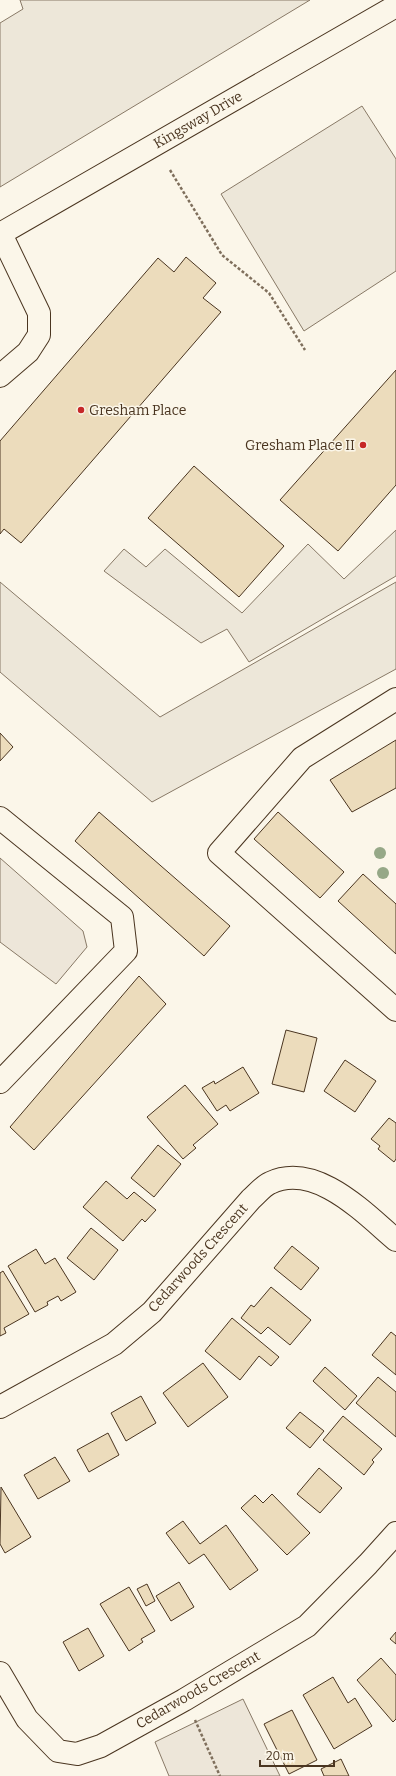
<svg xmlns="http://www.w3.org/2000/svg" width="396" height="1776" viewBox="0 0 396 1776" font-family="Bitter,serif">
  <style>
    .green { fill: #ede6d9; stroke: #887966 }
    .parking { fill: #ede7d9; stroke: #887966 }
    .building { fill: #ecdcbc; stroke: #4a3520 }
    .lines { fill: none; stroke-linecap: round; stroke-linejoin: round }
    .minor-casing { stroke: #4a3520; stroke-width: 24 }
    .path { stroke: #7f6f5c; stroke-width: 2.5; stroke-dasharray: 3 2; stroke-linecap: butt }
    .minor { stroke: #fbf6e9; stroke-width: 22 }
    .tree { fill: #96a887 }
    .poi-dot { fill: #c62828; stroke: #fbf6e9; stroke-width: 1.5 }
    .labels { text-anchor: middle; dominant-baseline: central; stroke-width: 3; stroke-linejoin: round; paint-order: stroke }
    .street-label { font-size: 14px; fill: #4a3520; stroke: #fbf6e9 }
    .poi-label { font-size: 14px; fill: #4a3520; stroke: #fbf6e9; text-anchor: start }
  </style>
  <rect width="100%" height="100%" fill="#fbf6e9"/>
  <!-- green -->
  <path class="green" d="M0,858l83,73 4,16 -31,37 -56,-42z
    M243,1699l37,77h-111l-14,-34z"/>
  <!-- parking -->
  <path class="parking" d="M20,0h290l-310,187v-164l23,-14z
    M362,106l34,53v112l-92,60 -83,-137z
    M396,530v46l-147,86 -22,-33 -26,14 -97,-72 20,-22 22,18 19,-18 77,64 66,-69 36,35z
    M0,582l160,135 236,-135v87l-244,133 -152,-130z"/>
  <!-- building -->
  <path class="building" d="M186,257l30,26 -13,15 18,14 -200,231 -17,-14 -4,5v-93l158,-183 16,14z
    M396,370v115l-58,66 -58,-51z
    M194,466l90,80 -45,51 -91,-79z
    M0,733l13,14 -13,14z
    M396,740v48l-44,24 -22,-32z
    M99,812l131,114 -26,30 -129,-115z
    M278,812l66,60 -24,26 -66,-59z
    M363,874l33,30v50l-58,-53z
    M139,976l27,28 -132,146 -24,-23z
    M286,1030l31,8 -13,54 -32,-8z
    M345,1060l31,21 -21,31 -31,-21z
    M243,1067l16,26 -29,18 -4,-6 -9,6 -15,-23 12,-7 1,3z
    M185,1085l33,39 -25,21 3,3 -13,11 -36,-42z
    M389,1118l7,5v36l-2,3 -16,-13 2,-3 -9,-7z
    M158,1145l23,19 -27,33 -23,-19z
    M106,1181l21,18 7,-7 22,18 -11,12 -3,-3 -19,22 -40,-34z
    M91,1228l27,22 -24,30 -27,-22z
    M292,1246l27,22 -18,22 -27,-22z
    M36,1249l9,15 10,-6 21,34 -15,9 -3,-5 -11,6 1,3 -13,7 -27,-46z
    M3,1271l26,43 -25,14 2,5 -6,3v-63z
    M271,1287l40,33 -21,25 -22,-18 -7,7 -20,-16 10,-13 3,2z
    M232,1318l47,39 -8,9 -12,-10 -19,24 -35,-29z
    M391,1332l5,4v39l-24,-20z
    M203,1363l25,34 -40,30 -25,-34z
    M325,1367l32,29 -12,14 -32,-29z
    M378,1377l18,15v45l-40,-34z
    M141,1396l15,27 -30,18 -15,-28z
    M300,1412l24,19 -14,17 -24,-20z
    M343,1416l39,33 -10,11 2,2 -10,13 -41,-35z
    M108,1433l11,22 -30,17 -12,-22z
    M55,1457l15,24 -32,18 -14,-24z
    M319,1468l23,20 -22,25 -23,-19z
    M1,1487l30,50 -26,16 -5,-9z
    M272,1494l38,39 -23,22 -46,-47 14,-13 8,8z
    M183,1521l17,23 26,-19 32,45 -28,20 -26,-36 -15,10 -23,-31z
    M179,1582l15,25 -23,14 -15,-25z
    M147,1584l8,17 -9,5 -9,-17z
    M129,1587l26,44 -14,8 2,3 -14,9 -29,-47z
    M88,1628l16,28 -25,15 -16,-29z
    M396,1632v12l-6,-5z
    M381,1658l15,17v44l-3,3 -36,-42z
    M333,1677l15,26 7,-5 17,28 -38,23 -31,-54z
    M292,1710l25,50 -28,14 -25,-50z
    M341,1759l8,17h-25l-3,-7z"/>
  <g class="lines">
    <defs>
      <path id="minor" d="M0,234l396,-228
        M0,376l28,-24 11,-17v-22l-38,-79
        M396,699l-94,59 -83,95 177,157
        M0,818l122,99 4,34 -126,131
        M0,1407l114,-63 38,-32 99,-113c6,-5 12,-13 19,-16 46,-22 95,31 126,57
        M0,1673l27,46 31,32 19,3 24,-8 83,-46 123,-74 61,-62 28,-31"/>
    </defs>
    <!-- minor casing -->
    <use href="#minor" class="minor-casing"/>
    <!-- path -->
    <path class="path" d="M170,170l52,85 47,38 36,57
      M195,1720l25,56"/>
    <!-- minor -->
    <use href="#minor" class="minor"/>
  </g>
  <!-- trees -->
  <g class="tree">
    <circle cx="380" cy="853" r="6"/>
    <circle cx="383" cy="873" r="6"/>
  </g>
  <!-- markers -->
  <g class="poi-dot">
    <circle cx="81" cy="410" r="4"/>
    <circle cx="363" cy="445" r="4"/>
  </g>
  <g class="labels">
    <!-- street labels -->
    <g class="street-label">
      <text transform="translate(198 120) rotate(-30)">Kingsway Drive</text>
      <text transform="translate(198 1258) rotate(-48)">Cedarwoods Crescent</text>
      <text transform="translate(198 1690) rotate(-30)">Cedarwoods Crescent</text>
    </g>
    <!-- poi labels -->
    <g class="poi-label">
      <text x="89" y="410">Gresham Place</text>
      <text x="355" y="445" text-anchor="end">Gresham Place II</text>
    </g>
  </g>
  <!-- scale -->
  <path d="M260 1760v6h74v-6" fill="none" stroke="#4a3520" stroke-width="2"/>
  <text x="266" y="1760" font-size="12" fill="#4a3520" stroke="#fbf6e9" stroke-width="3" paint-order="stroke">20 m</text>
</svg>
